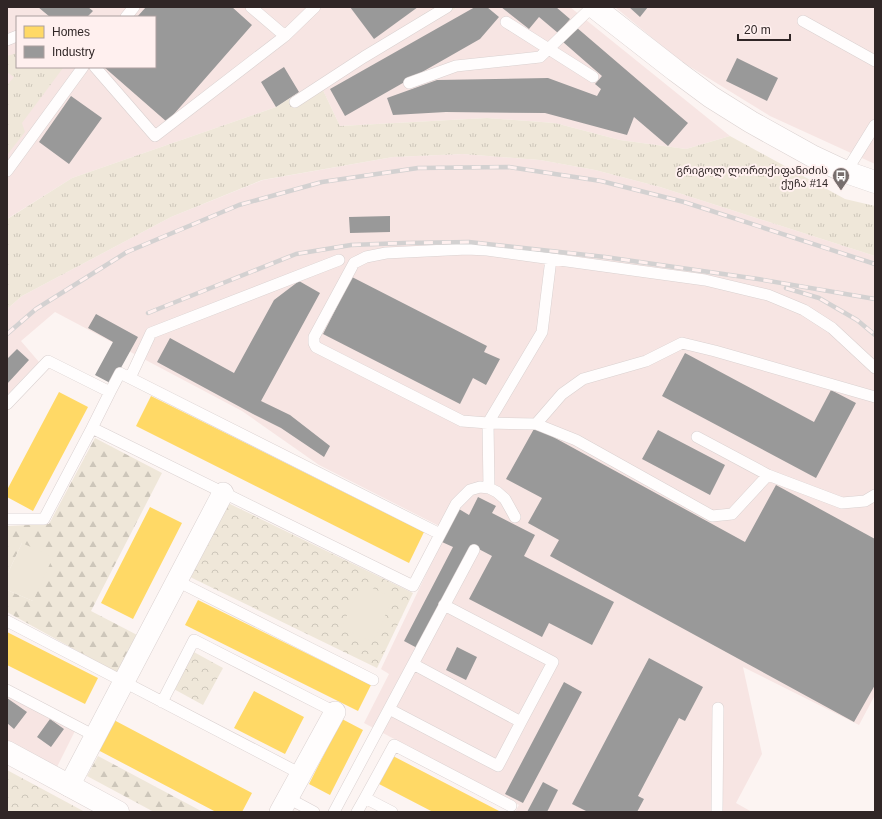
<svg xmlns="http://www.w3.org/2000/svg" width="882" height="819" viewBox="0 0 882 819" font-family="Helvetica,'Noto Sans Georgian',sans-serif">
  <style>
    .built { fill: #f7e5e3; fill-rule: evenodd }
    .grass { fill: url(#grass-tufts) }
    .forest { fill: url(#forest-firs) }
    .park { fill: url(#park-crowns) }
    .garden { fill: #efe7d9 }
    .homes { fill: #ffd966 }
    .industry { fill: #999 }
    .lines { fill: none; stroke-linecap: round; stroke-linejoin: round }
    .lane-casing { stroke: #dad1d0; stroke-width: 12 }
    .street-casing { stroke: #dad1d0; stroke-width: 22 }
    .secondary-casing { stroke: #dad1d0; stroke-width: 23 }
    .primary-casing { stroke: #dad1d0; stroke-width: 23 }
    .lane { stroke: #fffdfd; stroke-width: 11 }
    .street { stroke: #fffdfd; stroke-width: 21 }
    .secondary { stroke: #fffdfd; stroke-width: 22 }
    .primary { stroke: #fffdfd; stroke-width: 22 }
    .rail-casing { stroke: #d3d1d1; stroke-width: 4.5 }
    .rail { stroke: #fff0ef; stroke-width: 3; stroke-dasharray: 9; stroke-linecap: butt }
    .labels { text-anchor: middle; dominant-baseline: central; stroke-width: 4; stroke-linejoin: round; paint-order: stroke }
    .poi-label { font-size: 11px; fill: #302626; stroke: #fff0ef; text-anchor: end }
  </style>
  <defs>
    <pattern id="grass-tufts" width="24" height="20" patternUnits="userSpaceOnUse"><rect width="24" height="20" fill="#efe7d9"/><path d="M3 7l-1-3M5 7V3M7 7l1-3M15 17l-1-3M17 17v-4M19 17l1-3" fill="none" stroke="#cdc6ba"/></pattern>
    <pattern id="forest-firs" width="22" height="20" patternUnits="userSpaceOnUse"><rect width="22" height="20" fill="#efe7d9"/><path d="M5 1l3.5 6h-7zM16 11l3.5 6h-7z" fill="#cdc6ba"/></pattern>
    <pattern id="park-crowns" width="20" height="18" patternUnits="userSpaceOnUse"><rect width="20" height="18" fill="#efe7d9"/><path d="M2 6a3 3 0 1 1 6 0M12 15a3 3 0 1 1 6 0" fill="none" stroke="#cdc6ba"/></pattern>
  </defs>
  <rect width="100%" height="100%" fill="#fcf4f2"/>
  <!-- built -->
  <path class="built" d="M7,7h428l-159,100 -204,71 -65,41zM17,17h138v50h-138z
    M458,7h112l160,129 -44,13 -66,-9 -65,-17 -68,-5 -147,8 -18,-38z
    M615,7h260v157l-105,-48 -91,-56z
    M463,154l77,6 55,10 65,17 215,69v439l-16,30 -116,-58 19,87 -26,49 16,9h-237l4,-7 -155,-82 25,-49 -8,-5 66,-139 -128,-65 -77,-54 -187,-99 -34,29 18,21 -32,33v-86l15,-13 149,-79 92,-37 130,-23z
    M7,695l68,36 -21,42 -47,-25z"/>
  <!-- grass -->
  <path class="grass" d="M435,7h23l-136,81 18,38 147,-8 68,5 65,17 66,9 44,-13 115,63 30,7v50l-215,-69 -65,-17 -55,-10 -77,-6 -70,3 -131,23 -91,37 -149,79 -15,13v-90l2,-1 63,-40 204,-71z
    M17,53v14l46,1 -41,55 3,9 -18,23v-70l7,-8 -7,-5v-16z"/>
  <!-- forest -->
  <path class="forest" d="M95,438l67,35 -71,138 50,26 -22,37 -112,-62v-22l26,11 -11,-58 -15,32v-49l42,-2z
    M98,756l105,56h-49l-67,-36z"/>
  <!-- park -->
  <path class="park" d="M226,502l187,91 -36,75 -187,-91z
    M192,651l31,17 -20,37 -31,-17z
    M7,770l78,42h-78z"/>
  <!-- garden -->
  <path class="garden" d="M22,543l31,14 -20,44 -26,-11v-15z
    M362,583l31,15 -20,44 -32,-14z"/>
  <!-- homes -->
  <path class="homes" d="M59,392l29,15 -55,104 -26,-14v-7z
    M151,396l273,136 -15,31 -273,-137z
    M150,507l32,16 -49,96 -32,-16z
    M198,600l173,85 -13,26 -173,-86z
    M7,632l91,46 -13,26 -78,-39z
    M254,691l50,26 -19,37 -51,-26z
    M112,719l140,74 -10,19h-26l-120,-63z
    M342,719l21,11 -33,65 -21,-11z
    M393,756l108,56h-68l-54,-28z"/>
  <!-- industry -->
  <path class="industry" d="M38,7h50l5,4 -6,6h-37z
    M146,7h86l20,18 -85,97 -63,-55h51v-50h-18z
    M350,7h68l-44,32z
    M475,7h12l12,10 -19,22 -135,77 -15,-27z
    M501,7h55l14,12 -12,14 -19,-16 -10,12z
    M629,7h19l-8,10z
    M576,27l112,96 -20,23 -34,-29 -7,18 -82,-22 -99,-1 -53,3 -6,-17 50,-18 111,-2 49,18 4,-7 -6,-5 7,-8 -39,-34z
    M737,58l41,20 -11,23 -41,-20z
    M284,67l15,25 -23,15 -15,-25z
    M71,96l31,22 -33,46 -30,-22z
    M390,216v16l-40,1 -1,-16z
    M352,277l135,69 -3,6 16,7 -14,26 -13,-7 -13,26 -137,-70z
    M299,281l21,12 -59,108 29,14 40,31 -6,11 -43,-29 -28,-14 -96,-52 13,-24 64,35 40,-73z
    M96,314l42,23 -26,47 -17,-9 18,-33 -25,-14z
    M17,349l12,11 -22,24v-25z
    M685,353l129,69 17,-32 25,13 -40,75 -154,-82z
    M535,427l210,115 31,-57 99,54v146l-21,37 -304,-166 9,-16 -31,-17 14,-25 -36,-19z
    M658,430l67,35 -15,30 -68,-36z
    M478,497l18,9 -4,7 43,22 -11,21 90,46 -22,43 -43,-22 -7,14 -73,-38 23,-43 -19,-10 -54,103 -15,-8 49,-94 -11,-5 17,-33 10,6z
    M457,647l20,10 -11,23 -20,-10z
    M649,658l54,29 -18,34 -6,-3 -41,78 6,3 -7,13h-49l-16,-8z
    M564,682l18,10 -59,111 -18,-9z
    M7,698l20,14 -13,17 -7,-6z
    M50,719l14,10 -13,18 -14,-10z
    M543,782l15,8 -11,22h-20z"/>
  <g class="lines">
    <defs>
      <path id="lane" d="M251,7l34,29
        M126,17l8,-10
        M803,21l72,40
        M506,22l87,55
        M7,40l10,-4
        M95,67l60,69 130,-100 30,-29
        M409,83l47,-17 84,-9 52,-50
        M295,102l69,-45 83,-50
        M7,171l76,-104
        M846,172l29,-47
        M875,368l-43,-40 -28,-18 -36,-15 -63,-15 -218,-30 -20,-1 -81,4 -20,4 -12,6 -40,74v6l2,4 146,74 26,2 48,1 40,16 136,76 20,-2 36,-39 74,28 23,-2 10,-6
        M130,378l21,-45 188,-73
        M110,392l10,-19 320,161
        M7,404l41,-43 62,31 -18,36
        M536,424l26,-30 21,-15 63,-18 36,-18 33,8 160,46
        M697,437l71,38
        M489,488l-1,-65 54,-91 9,-73
        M7,519h37l48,-91 321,158 43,-82 14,-14 10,-3 9,1 8,4 8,7 10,18
        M177,581l196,99
        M444,605l109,57 -32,60
        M7,621l294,153
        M7,690l88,46
        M162,702l32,-62 141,72
        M389,709l109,57 23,-44 -108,-58
        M288,798l26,14
        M365,798l29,-53 117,61
        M334,812l140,-262
        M357,812l8,-14 27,14
        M717,812l1,-104"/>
      <path id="street" d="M69,786l154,-293
        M280,812l55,-100"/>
      <path id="secondary" d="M594,7l82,64 35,26 40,25 63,35 32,15 29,10"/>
      <path id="primary" d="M7,752l111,60"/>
    </defs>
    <!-- lane casing -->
    <use href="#lane" class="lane-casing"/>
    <!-- street casing -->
    <use href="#street" class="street-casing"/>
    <!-- secondary casing -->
    <use href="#secondary" class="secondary-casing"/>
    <!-- primary casing -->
    <use href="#primary" class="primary-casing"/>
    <!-- lane -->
    <use href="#lane" class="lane"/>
    <!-- street -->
    <use href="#street" class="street"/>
    <!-- secondary -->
    <use href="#secondary" class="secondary"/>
    <!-- primary -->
    <use href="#primary" class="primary"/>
    <defs>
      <path id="rail" d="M786,288l33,10 38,22 18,15
        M148,313l148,-59 55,-9 53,-2 65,-1 136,15 153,22 117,20
        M7,334l29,-25 91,-57 112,-47 83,-23 96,-14 91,-1 92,14 83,21 191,62"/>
    </defs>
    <!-- rail casing -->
    <use href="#rail" class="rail-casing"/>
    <!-- rail -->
    <use href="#rail" class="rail"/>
  </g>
  <!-- icons -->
  <defs>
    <symbol id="bus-pin" viewBox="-11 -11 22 30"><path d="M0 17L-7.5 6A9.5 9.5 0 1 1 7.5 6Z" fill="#776e6d" stroke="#fff0ef"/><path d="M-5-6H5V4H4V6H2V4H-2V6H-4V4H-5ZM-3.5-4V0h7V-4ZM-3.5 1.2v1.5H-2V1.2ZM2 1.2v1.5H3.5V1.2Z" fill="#fff"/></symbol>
  </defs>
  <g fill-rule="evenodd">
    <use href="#bus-pin" x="831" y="166" width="20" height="27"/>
  </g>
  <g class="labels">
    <!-- poi labels -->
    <g class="poi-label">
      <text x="828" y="170">გრიგოლ ლორთქიფანიძის<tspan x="828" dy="13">ქუჩა #14</tspan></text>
    </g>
  </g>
  <!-- border -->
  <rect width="882" height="819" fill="none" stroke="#302626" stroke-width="16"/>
  <!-- legend -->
  <rect x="16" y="16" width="140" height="52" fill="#fff0ef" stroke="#ac9f9f"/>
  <rect x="24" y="26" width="20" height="12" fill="#ffd966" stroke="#ac9f9f"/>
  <text x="52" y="36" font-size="12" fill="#302626">Homes</text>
  <rect x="24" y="46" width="20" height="12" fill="#999999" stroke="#ac9f9f"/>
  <text x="52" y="56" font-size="12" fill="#302626">Industry</text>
  <!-- scale -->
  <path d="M738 34v6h52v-6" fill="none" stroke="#302626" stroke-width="2"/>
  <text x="744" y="34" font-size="12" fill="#302626" stroke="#fff0ef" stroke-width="3" paint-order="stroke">20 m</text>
</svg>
